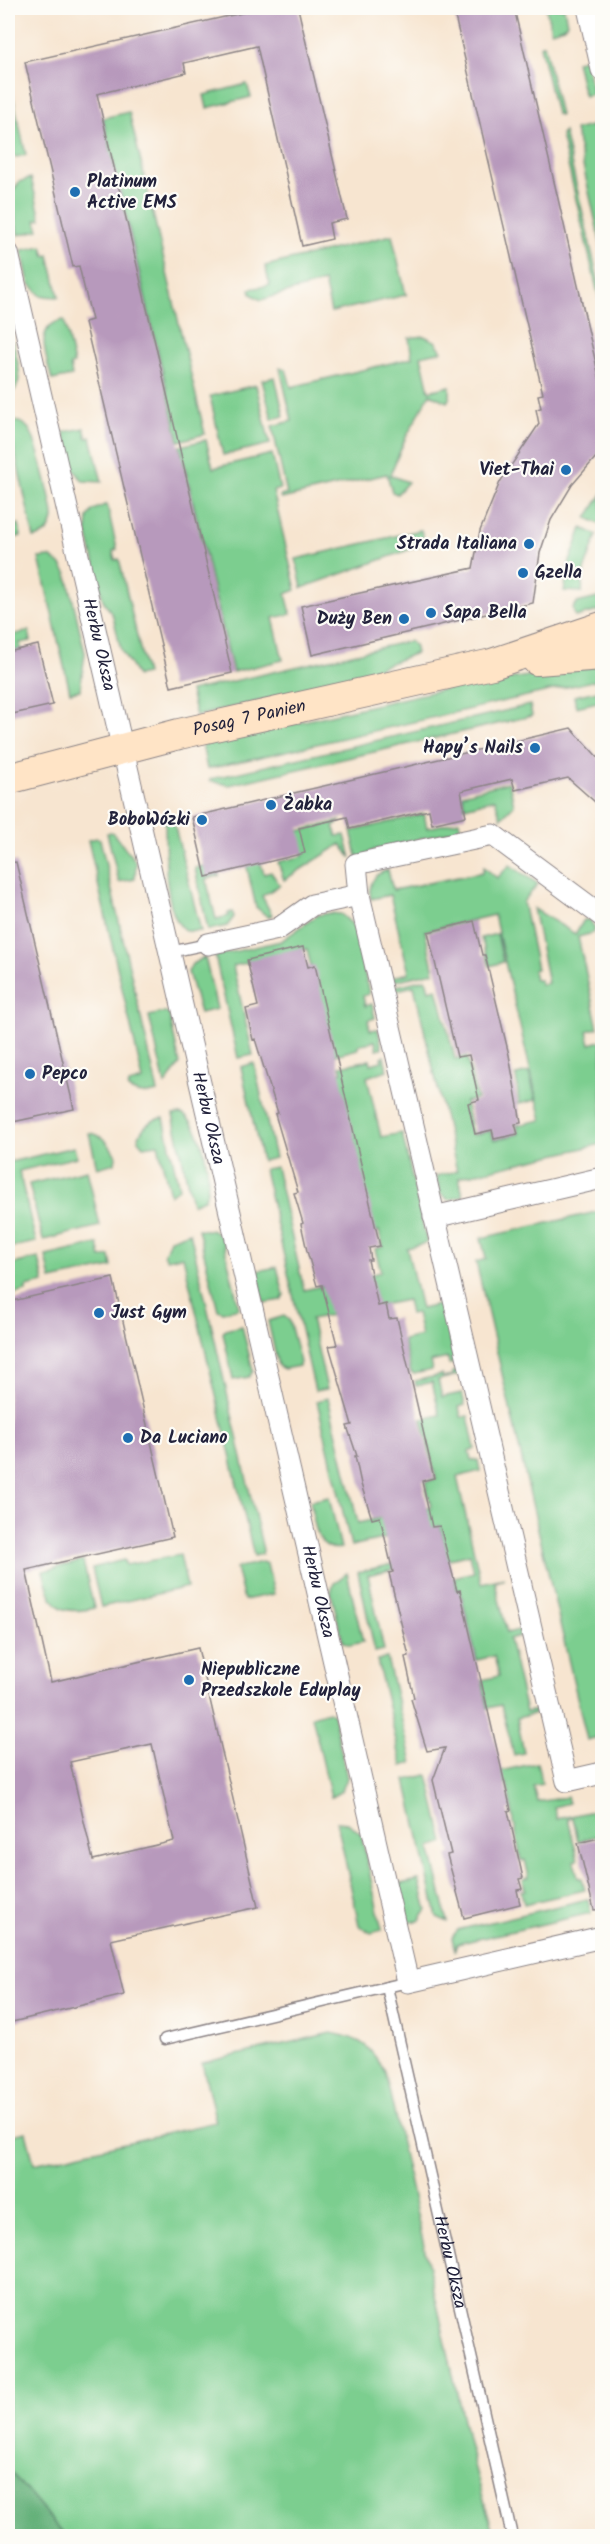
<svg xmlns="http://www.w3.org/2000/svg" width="610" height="2544" viewBox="0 0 610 2544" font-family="Kalam,sans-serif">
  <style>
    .green { fill: #7cce8f; stroke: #4f7865; stroke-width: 1.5 }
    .forest { fill: #65b17a; stroke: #446a5a; stroke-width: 1.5 }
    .building { fill: #b799bc; fill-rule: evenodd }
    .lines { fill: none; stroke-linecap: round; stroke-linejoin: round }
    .lane-casing { stroke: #8c8486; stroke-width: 13 }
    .street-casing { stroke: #8c8486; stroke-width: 23 }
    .secondary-casing { stroke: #8c8486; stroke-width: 32 }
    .lane { stroke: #fff; stroke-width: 10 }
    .street { stroke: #fff; stroke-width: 21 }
    .secondary { stroke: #ffe4c6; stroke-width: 30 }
    .poi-dot { fill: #1f6fb2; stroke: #fdfcf7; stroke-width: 2 }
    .labels { text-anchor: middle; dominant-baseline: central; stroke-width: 4.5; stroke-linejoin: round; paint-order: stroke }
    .poi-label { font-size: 18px; font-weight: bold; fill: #22223b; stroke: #fdfcf7; text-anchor: start }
    .street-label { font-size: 18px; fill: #22223b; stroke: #fdfcf7 }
  </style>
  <rect width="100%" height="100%" fill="#fdfcf7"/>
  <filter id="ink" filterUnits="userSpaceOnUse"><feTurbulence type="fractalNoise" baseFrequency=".0167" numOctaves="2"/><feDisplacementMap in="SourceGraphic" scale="12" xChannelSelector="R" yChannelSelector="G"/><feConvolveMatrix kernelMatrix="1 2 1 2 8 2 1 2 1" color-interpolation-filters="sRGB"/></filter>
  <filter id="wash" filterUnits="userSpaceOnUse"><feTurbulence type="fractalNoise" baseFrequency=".008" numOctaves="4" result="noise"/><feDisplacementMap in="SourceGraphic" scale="24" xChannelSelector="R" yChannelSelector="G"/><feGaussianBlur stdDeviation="1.35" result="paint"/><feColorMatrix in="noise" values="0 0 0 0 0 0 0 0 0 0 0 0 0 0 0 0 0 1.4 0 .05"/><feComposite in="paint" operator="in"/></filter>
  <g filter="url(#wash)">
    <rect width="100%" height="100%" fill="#f7e5d0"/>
    <!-- green -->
    <path class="green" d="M546,8h18l3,15 -3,4 -13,4z
      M544,44l16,71 -4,-1 -16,-68z
      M585,59l8,35 -9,2 -8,-35z
      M8,75l18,80 -10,2 -8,-3z
      M247,84l4,13 -44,11 -3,-13z
      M129,112l76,322 -26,7 -76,-323z
      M595,125l7,30v95l-27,-120z
      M564,132l38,164v15l-41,-176z
      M31,178l10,41 -5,1 3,10 -21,5 -7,-40 8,-13z
      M392,235l14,60 -75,17 -7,-30 -63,18 -10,-6 -1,-5 20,-4 -5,-19z
      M42,246l3,10 4,-1 10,42 -18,-1 -12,-13 -7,-33z
      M64,320l10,44 -4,1 2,11 -20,4c-5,-21 -20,-55 12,-60z
      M424,336l11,5 7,10 -21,5 8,35 21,-5v11l-3,5 -17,-8 -25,45 -15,36 18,7 -11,12 -5,-2 -5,-18 -106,25 -1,-3 7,-2 -15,-68 20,-5 -12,-53 6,1 5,18 121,-29 -3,-20z
      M13,342c4,19 14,42 -5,55v-54z
      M275,377l9,39 -12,3 -10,-39z
      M256,385l14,59 -47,11 -13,-59z
      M8,421c8,-1 15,1 21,8 7,9 25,79 24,90 -2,11 -9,17 -19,19z
      M84,428l3,10 4,-1 11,45 -19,-1 -11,-14 -8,-35z
      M206,440l7,28 59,-14 8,35 -7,2 23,99 -10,4 5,20 -18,4 10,42 -50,12 -53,-226z
      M602,494v31l-15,-7z
      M107,504l10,45 -4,2 2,9 4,-1 27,115 -9,2 -16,-26 -8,-34 -10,-16 -16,-69 1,-14 5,-7z
      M19,524l2,12 -13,4v-13z
      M582,528l15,7 -13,36 -2,21 -18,-1 5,-27z
      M421,530l4,14 -123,44 -6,-29z
      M50,557l10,7 7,10 18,79 -5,37 -10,2 -31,-134z
      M602,597v13l-27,7 -2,-9 4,-5z
      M29,631l2,10 -11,2 1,6 -13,3v-16z
      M409,641l5,4 2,8 -71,28 -149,35 -6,-25z
      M602,665v14l-395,90 -5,-25 252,-57z
      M602,690v11l-26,6 -2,-11z
      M530,705l2,11 -303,69 -19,-4v-2z
      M509,782l5,23 -13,13 -6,-19 -30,8 -3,-13z
      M424,814l3,14 32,-7 2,8 -87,21 -16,10 -7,-29z
      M165,820l9,3 27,108h-15c-24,-16 -20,-83 -21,-111z
      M341,821l-8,5 4,10 8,-1 6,23 -10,-14 -57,36 -6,-18 25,-6 -5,-25z
      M112,832l24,30 -1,17 -16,3 -12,-49z
      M97,838l3,1 58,253c-12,3 -19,3 -30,-3l1,-5 14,-4 -55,-240z
      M260,861l4,13 7,-2 9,13 -18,11 10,19 -4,2 -12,-10 -10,-44z
      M216,863l3,13 -13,3 10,40 13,-3 -1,-3 4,-1 2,5 -7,9 -19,4 -13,-62z
      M510,865l28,19 -15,18 14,67 -4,1 2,10h5l1,5 7,-2 -15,-75 42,26 9,-14h6l5,9 -2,4 -15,4 20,91 -11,3 3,13 11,-3 1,4v99l-143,33 4,19 -14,4 -9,-7 -4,-17 21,-5 -43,-185 -21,5 -1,-4 34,-8 3,11 8,-2 18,71 12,-2 10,42 -12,3 7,33 19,-4 3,9 25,-6 -2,-9 25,-5 -48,-205 -69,16 9,41 -44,10 -1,-4 20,-5 -19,-78 -19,4c-3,-14 2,-25 17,-29l5,20 90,-18 1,-5 13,11z
      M330,913l11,1 14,13 14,67 -6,2 2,10 7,-2 3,14 -7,2 2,10 8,-1 4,19 -5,1 -2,-8 -17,4v4l-27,7 -24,-107 -74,17 20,89 -15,3 -23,-102 66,-15 37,-26z
      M497,934l6,28 -13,4 -9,-28z
      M205,957l12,52 -17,4 -12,-41 4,-8z
      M165,1012l4,2 11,50 -15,21 -16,-69z
      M384,1056l3,14 -20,7 14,60 21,-4 25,110 -20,5 14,61 21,-5 14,59 -7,1 -1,-6 -18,4 2,8 -18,4 -3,-2 -8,-32 18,-4 -5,-23 -6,1 -3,-14 -96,19 16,70 -12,2 -51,-222 12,-2 28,123 77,-18 -6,-23 8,-2 -4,-16 -5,1 -38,-158 6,-2 -2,-6 30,-6 1,4 11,-3 -1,-4z
      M254,1063l21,95 -13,3 -21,-94z
      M529,1072l7,28 -17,4 -3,-29z
      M180,1114c21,4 35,68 24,85l-12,5 -19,-89z
      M164,1118l15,70 -9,7 -12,-51 -15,2 -5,-6c4,-14 12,-21 26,-22z
      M89,1133c14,1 21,12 27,23l-1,7 -18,5z
      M74,1147l3,10 -58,14 17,71 -28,6v-95l2,9z
      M87,1170l13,56 -57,14 -14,-56z
      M601,1211l1,525 -15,4 -111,-478 10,-3 -5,-21z
      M198,1229l17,2 8,9 16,68 -16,4 -5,-2z
      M190,1232l73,318 -1,4 -8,2 -71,-300 -16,3 -3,-4 6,-16z
      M98,1244l3,14 9,-2 2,11 -61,13 -5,-24z
      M39,1258l5,25 -18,4v4l-14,4 -4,-30z
      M277,1267l7,28 -3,5 -17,3 -7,-32z
      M284,1316l5,4 11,42 -1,4 -15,3 -6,-3 -10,-45z
      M242,1326l11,45 -4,6 -16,3 -10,-47 2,-3z
      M457,1371l1,4 -20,5 4,17 20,-4 3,12 -6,2 2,10 7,-1 7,33 -6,2 2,10 7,-1 2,11 -23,6 24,106 24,-5 -10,4 12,51 12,-3 1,6 -11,3 17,73 10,-2 1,3 -20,5 7,35 -10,2 -13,-50 -13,3 -6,-28 17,-4 -5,-20 -17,4 -17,-71 -3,1 -3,-13 20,-5 -4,-18 -24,6 -1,-3 -77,18 16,75 -9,2 -17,-80 88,-20 -6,-26 -89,20 -34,-145 11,-3 30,125 73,-16 -6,-25 11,-3 -14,-60 18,-4 -8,-33 -16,4 -1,-5 27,-6 1,3 10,-3 -1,-3z
      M329,1497l12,51c-26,5 -27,-29 -31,-47z
      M180,1555l7,32 -86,20 -9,-39 32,-8 2,5z
      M83,1561l11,47c-36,8 -42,-2 -51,-37z
      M262,1562l5,2 7,30 -30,6 -8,-32z
      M347,1573l16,69 -13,3 -7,-3 -12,-50 3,-9z
      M387,1658l25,105 -10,3 -25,-106z
      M328,1711l5,3 14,64 -5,13 -11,6 -19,-81z
      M537,1763l5,21 -9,2 4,16 30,-5 2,6 -15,4 3,12 45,-10 -4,-20 4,-1v42l-2,1v4l-22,6 -5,-23 -5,1 10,41 -4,1 4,17h4l3,12 -61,14 -3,-13 4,-1 -2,-10 6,-3 -4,-17 -4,1 -14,-78h-4l-3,-12z
      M428,1775l16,68 -14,4 18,75 -11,-5 -31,-137z
      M337,1822l11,1 13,11 21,96 -11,3 -12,-8z
      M419,1880l8,30 -8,11 -11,1 -8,-35 1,-3z
      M588,1899l3,14 -134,31 -2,6 -3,-12 5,-8z
      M331,2033c32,6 38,12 54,39l85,379 24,85h-429l-57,-67v-333l18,-4 8,32 182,-42 -14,-59z"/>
    <!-- forest -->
    <path class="forest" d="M8,2469l57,67h-57z"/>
    <g id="blocks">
      <!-- building -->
      <path class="building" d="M250,8h48l49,211 -18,4 3,16 -30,7 -45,-200 -73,17 2,10 -89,21 135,579 -61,14 -86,-365 7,-2 -13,-54 -6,1 -48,-205 226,-51z
        M453,8h61l86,373 3,-1v69l-31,36 -21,35 -11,33 -7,50 -221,52 -11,-49 172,-38 7,-37 20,-49 39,-58 -3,-15 5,-1 -3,-13 5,-1z
        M38,645l15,60 -45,10v-63z
        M571,728l32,35v46l-35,-31 -53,12 -3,-11 -51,12 5,25 -34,8 -3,-14 -79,19 -3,-12 -48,11 6,25 -99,24 -14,-60z
        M16,862l58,247 -66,14v-260z
        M474,921l8,34h3l24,100 12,68 -6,1 3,10 -24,5 -2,-9 -17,4 -7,-31 11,-3 -10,-45 -12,2 -29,-125z
        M303,947l5,20 7,-2 65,281 -11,2 2,12h-3l10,46 8,-2 3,15 8,-1 37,160 -12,3 10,46 8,-1 17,65 3,-1 51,220 -3,1 15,67 -4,1 3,10 -5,1 3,14 -56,14 -17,-63 4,-1 -18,-74 12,-32 -18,3 -16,-52 3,-1 -9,-41 4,-1 -20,-83 4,-1 -13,-55 -8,2 -11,-35 -6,-28h2l-10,-30 5,-1 -23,-79 8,-1 -15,-60 -5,1 -10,-35 -6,-27 2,-1 -9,-30 4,-1 -23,-78 3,-1 -23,-74 -2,1 -7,-31 12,-3 -11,-46z
        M113,1278l60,259 -147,33 25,112 147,-34 60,259 -147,33 13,55 -116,28v-721zM152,1744l22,97 -81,19 -23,-98z
        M603,1837v72l-9,1 -16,-67z"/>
    </g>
  </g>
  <g filter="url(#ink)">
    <use href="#blocks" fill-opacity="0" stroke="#8c8486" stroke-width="1.5"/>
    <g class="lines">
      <defs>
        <g id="lane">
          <path d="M170,952l38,-8"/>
          <path id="s1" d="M387,1987l125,549"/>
          <path d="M165,2039l243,-57"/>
        </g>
        <g id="street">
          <path d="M588,8l14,62"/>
          <path id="s2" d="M8,253l400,1729 194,-45"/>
          <path d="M602,916l-109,-81 -137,29 3,31 208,886 35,-8"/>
          <path d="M208,944l70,-15 34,-24 47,-10"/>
          <path d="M434,1217l168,-39"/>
        </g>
        <g id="secondary">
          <path d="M537,660l65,-5"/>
          <path id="s3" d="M8,779l171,-45 313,-70 110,-37"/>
        </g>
      </defs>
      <!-- lane casing -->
      <use href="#lane" class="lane-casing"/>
      <!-- street casing -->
      <use href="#street" class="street-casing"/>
      <!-- secondary casing -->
      <use href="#secondary" class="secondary-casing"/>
      <!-- lane -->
      <use href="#lane" class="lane"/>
      <!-- street -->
      <use href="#street" class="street"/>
      <!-- secondary -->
      <use href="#secondary" class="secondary"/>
    </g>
  </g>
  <!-- markers -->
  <g class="poi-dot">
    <circle cx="75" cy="192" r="6"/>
    <circle cx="566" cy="470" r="6"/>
    <circle cx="529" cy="544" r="6"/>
    <circle cx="523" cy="573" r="6"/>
    <circle cx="431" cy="613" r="6"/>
    <circle cx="404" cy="619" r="6"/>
    <circle cx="535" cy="748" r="6"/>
    <circle cx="271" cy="805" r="6"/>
    <circle cx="202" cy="820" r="6"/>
    <circle cx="30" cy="1074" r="6"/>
    <circle cx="99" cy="1313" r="6"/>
    <circle cx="128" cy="1438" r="6"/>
    <circle cx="189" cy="1680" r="6"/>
  </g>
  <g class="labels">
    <!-- poi labels -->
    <g class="poi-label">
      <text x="87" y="182">Platinum<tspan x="87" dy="21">Active EMS</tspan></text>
      <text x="554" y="470" text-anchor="end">Viet-Thai</text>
      <text x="517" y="544" text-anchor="end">Strada Italiana</text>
      <text x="535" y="573">Gzella</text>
      <text x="443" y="613">Sapa Bella</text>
      <text x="392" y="619" text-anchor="end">Duży Ben</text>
      <text x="523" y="748" text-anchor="end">Hapy’s Nails</text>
      <text x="283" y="805">Żabka</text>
      <text x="190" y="820" text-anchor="end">BoboWózki</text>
      <text x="42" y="1074">Pepco</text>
      <text x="111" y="1313">Just Gym</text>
      <text x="140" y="1438">Da Luciano</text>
      <text x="201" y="1670">Niepubliczne<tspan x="201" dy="21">Przedszkole Eduplay</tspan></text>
    </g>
    <!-- street labels -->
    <g class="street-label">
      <text stroke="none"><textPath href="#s2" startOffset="402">Herbu Oksza</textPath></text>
      <text stroke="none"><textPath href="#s3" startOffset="249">Posag 7 Panien</textPath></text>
      <text stroke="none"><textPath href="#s2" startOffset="888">Herbu Oksza</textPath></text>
      <text stroke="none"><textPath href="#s2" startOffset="1374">Herbu Oksza</textPath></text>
      <text stroke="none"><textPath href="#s1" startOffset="282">Herbu Oksza</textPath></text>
    </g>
  </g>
  <!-- margin -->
  <rect width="610" height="2544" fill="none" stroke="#fdfcf7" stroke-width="30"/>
</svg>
